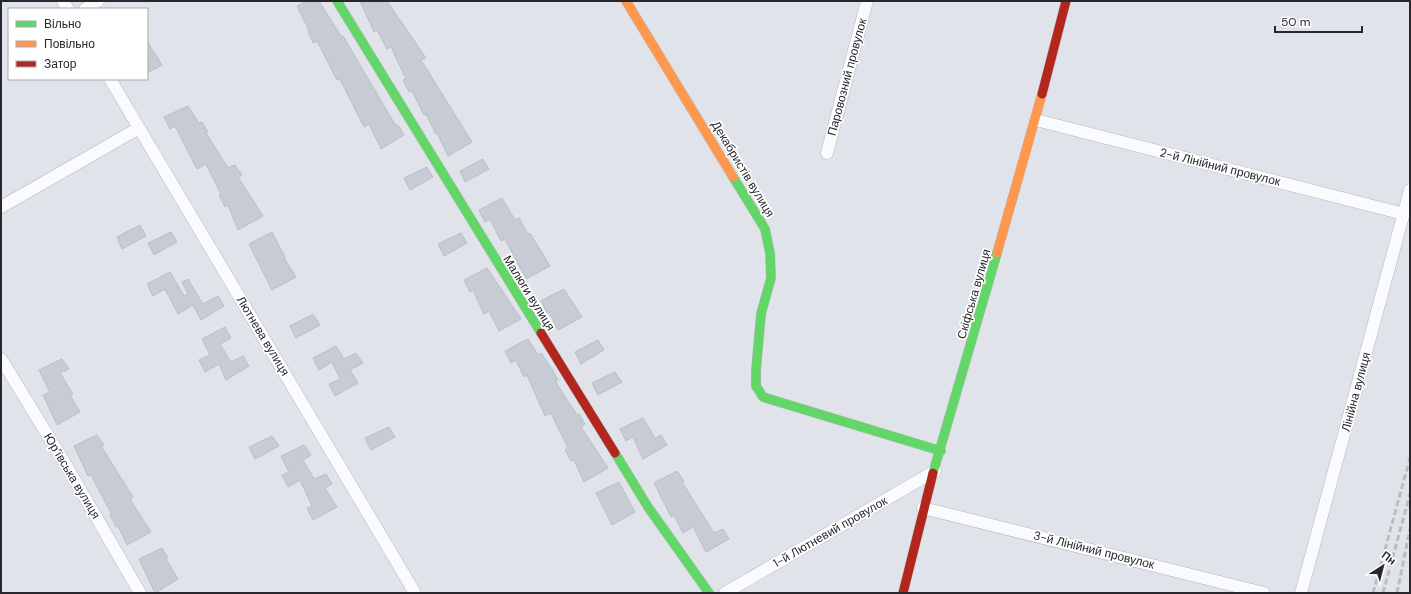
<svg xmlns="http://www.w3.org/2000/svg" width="1411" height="594" viewBox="0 0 1411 594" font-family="'DM Sans',sans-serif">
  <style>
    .building { fill: #c7cbd5; stroke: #bcbec3 }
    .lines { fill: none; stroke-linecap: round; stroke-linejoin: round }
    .street-casing { stroke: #b7b9be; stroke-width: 13 }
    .fast-casing { stroke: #b7b9be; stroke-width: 10 }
    .slow-casing { stroke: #b7b9be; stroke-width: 10 }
    .jam-casing { stroke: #b7b9be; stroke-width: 10 }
    .street { stroke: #fafbfc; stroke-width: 12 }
    .fast { stroke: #63d668; stroke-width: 9 }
    .slow { stroke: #ff974d; stroke-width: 9 }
    .jam { stroke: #b3261e; stroke-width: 9 }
    .rail { stroke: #bcbdbf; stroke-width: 3; stroke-dasharray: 6 3; stroke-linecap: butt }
    .labels { text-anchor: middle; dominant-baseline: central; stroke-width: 3.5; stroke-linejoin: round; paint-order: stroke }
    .street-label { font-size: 12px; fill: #26282d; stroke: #fff }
  </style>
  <rect width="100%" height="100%" fill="#e0e3ea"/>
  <!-- building -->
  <path class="building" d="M307,1h12l22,35h2l53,90 2,-1 6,10 -23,14 -12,-25 -5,3 -24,-48 -3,1 -20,-39 -4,2 -5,-12 1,-1 -12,-24z
    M360,1h27l39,57 -5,2 51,82 -24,14 -11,-23 -1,1 -10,-20 -2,1 -12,-24 -3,1 -6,-12 3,-1 -15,-32 -4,2 -10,-19 -3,2z
    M147,41l15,24 -15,8z
    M188,106l11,17 3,-1 6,10 -2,1 22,35 7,-3 7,10 -4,2 25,39 -25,14 -10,-25 -3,2 -6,-12 2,-1 -15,-30 -9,5 -22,-43 -5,3 -6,-12z
    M483,159l6,10 -24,13 -5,-11z
    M427,167l6,10 -23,13 -6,-12z
    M502,198l13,22 4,-2 9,16 2,-1 20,33 -24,13 -21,-40 -4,2 -11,-22 -5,3 -6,-12z
    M140,225l6,11 -24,13 -5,-12z
    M171,232l6,10 -23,13 -6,-12z
    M272,232l13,25 -1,1 12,19 -24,13 -23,-46z
    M461,233l6,10 -23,13 -6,-12z
    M487,268l34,51 -22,12 -10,-20 -5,3 -11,-24 -3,2 -6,-12z
    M170,272l14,24 4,-2 -6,-12 6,-3 15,25 15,-8 6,10 -23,14 -8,-15 -15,9 -13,-25 -12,7 -6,-12z
    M564,289l18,28 -24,13 -9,-18 -2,1 -6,-12z
    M313,314l7,11 -24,13 -6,-12z
    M225,327l6,11 -11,6 11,18 12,-6 6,10 -23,14 -7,-16 -14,8 -6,-12 11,-5 -8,-16z
    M528,339l10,16 3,-2 11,16 6,11 -3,1 22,34 2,-1 6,10 -4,3 27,41 -24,14 -10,-22 -3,1 -6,-11 3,-2 -17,-35 -6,3 -18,-41 -3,2 -8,-17 -5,3 -6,-12z
    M598,340l6,10 -23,14 -6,-12z
    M336,346l8,13 12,-6 7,10 -13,7 8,13 -23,13 -6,-12 11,-5 -8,-17 -13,8 -6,-12z
    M62,359l7,10 -9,4 13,21 -3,1 10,17 -23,13 -14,-30 7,-3 -11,-22z
    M615,372l7,10 -24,13 -6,-12z
    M643,418l12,20 6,-3 6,10 -24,14 -10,-22 -7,4 -6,-12z
    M389,427l6,10 -24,13 -6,-12z
    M97,435l7,10 -3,1 32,51 -3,2 21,33 -24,13 -9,-19 -2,1 -6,-12h2l-21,-40 -3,1 -14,-30z
    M272,436l7,10 -24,13 -6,-12z
    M304,445l7,10 -8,5 11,19 12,-5 6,10 -7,4 12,19 -24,13 -6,-12 5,-2 -12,-26 -12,7 -6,-12 7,-3 -8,-16z
    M677,471l7,10 -2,1 32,51 9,-4 6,10 -23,13 -13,-25 -10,6 -9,-18 -3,2 -17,-34z
    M619,482l16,30 -23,13 -16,-32z
    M162,548l6,10 -2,1 12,20 -23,14 -16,-34z"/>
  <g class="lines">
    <defs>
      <path id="street" d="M63,1l5,8
        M85,9l13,-8
        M110,79l305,514
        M1036,120l368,94
        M827,153l40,-152
        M1,207l138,-79
        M1,359l68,111 71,123
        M923,508l341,85
        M725,593l210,-122
        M1301,593l109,-403"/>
      <path id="fast" d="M337,1l204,332
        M733,177l32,52 5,24 1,25 -10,36 -5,56v16l7,11 178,54
        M615,453l33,54 61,86
        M933,473l64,-220"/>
      <path id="slow" d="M626,1l107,176
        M997,253l45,-159"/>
      <path id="jam" d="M1042,94l24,-93
        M541,333l74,120
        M903,593l30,-120"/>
    </defs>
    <!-- street casing -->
    <use href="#street" class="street-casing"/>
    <!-- fast casing -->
    <use href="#fast" class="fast-casing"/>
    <!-- slow casing -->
    <use href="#slow" class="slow-casing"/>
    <!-- jam casing -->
    <use href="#jam" class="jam-casing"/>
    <!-- street -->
    <use href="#street" class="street"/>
    <!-- fast -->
    <use href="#fast" class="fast"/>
    <!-- slow -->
    <use href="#slow" class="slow"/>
    <!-- jam -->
    <use href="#jam" class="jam"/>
    <!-- rail -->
    <path class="rail" d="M1373,593l37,-135
      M1383,593l27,-99
      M1397,593l13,-64"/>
  </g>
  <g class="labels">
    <!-- street labels -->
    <g class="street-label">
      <text transform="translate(847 77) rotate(-75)">Паровозний провулок</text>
      <text transform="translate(1220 167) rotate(14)">2-й Лінійний провулок</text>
      <text transform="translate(743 169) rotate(59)">Декабристів вулиця</text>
      <text transform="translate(529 293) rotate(58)">Малюги вулиця</text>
      <text transform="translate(974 294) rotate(-74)">Скіфська вулиця</text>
      <text transform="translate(263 336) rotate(59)">Лютнева вулиця</text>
      <text transform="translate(1356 392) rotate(-75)">Лінійна вулиця</text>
      <text transform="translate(72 476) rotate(59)">Юр’ївська вулиця</text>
      <text transform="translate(830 532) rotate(-30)">1-й Лютневий провулок</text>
      <text transform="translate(1094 550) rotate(14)">3-й Лінійний провулок</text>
    </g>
  </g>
  <!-- border -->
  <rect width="1411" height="594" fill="none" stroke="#26282d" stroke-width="4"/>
  <!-- legend -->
  <rect x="8" y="8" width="140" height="72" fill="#ffffff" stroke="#a8a9ab"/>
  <rect x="16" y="21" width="20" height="6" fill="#63d668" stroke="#a8a9ab"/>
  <text x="44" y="28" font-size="12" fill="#26282d">Вільно</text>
  <rect x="16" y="41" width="20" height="6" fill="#ff974d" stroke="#a8a9ab"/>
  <text x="44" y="48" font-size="12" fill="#26282d">Повільно</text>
  <rect x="16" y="61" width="20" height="6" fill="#b3261e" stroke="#a8a9ab"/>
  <text x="44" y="68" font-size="12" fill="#26282d">Затор</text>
  <!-- north arrow -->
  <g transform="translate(1383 566) rotate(36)" stroke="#ffffff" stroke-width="3" paint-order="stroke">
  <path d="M0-3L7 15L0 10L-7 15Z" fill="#26282d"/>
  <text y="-6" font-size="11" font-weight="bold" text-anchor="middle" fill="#26282d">Пн</text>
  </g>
  <!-- scale -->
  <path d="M1275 26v6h87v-6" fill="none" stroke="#26282d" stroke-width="2"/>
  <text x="1281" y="26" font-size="12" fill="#26282d" stroke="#ffffff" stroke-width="3" paint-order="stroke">50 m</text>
</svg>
